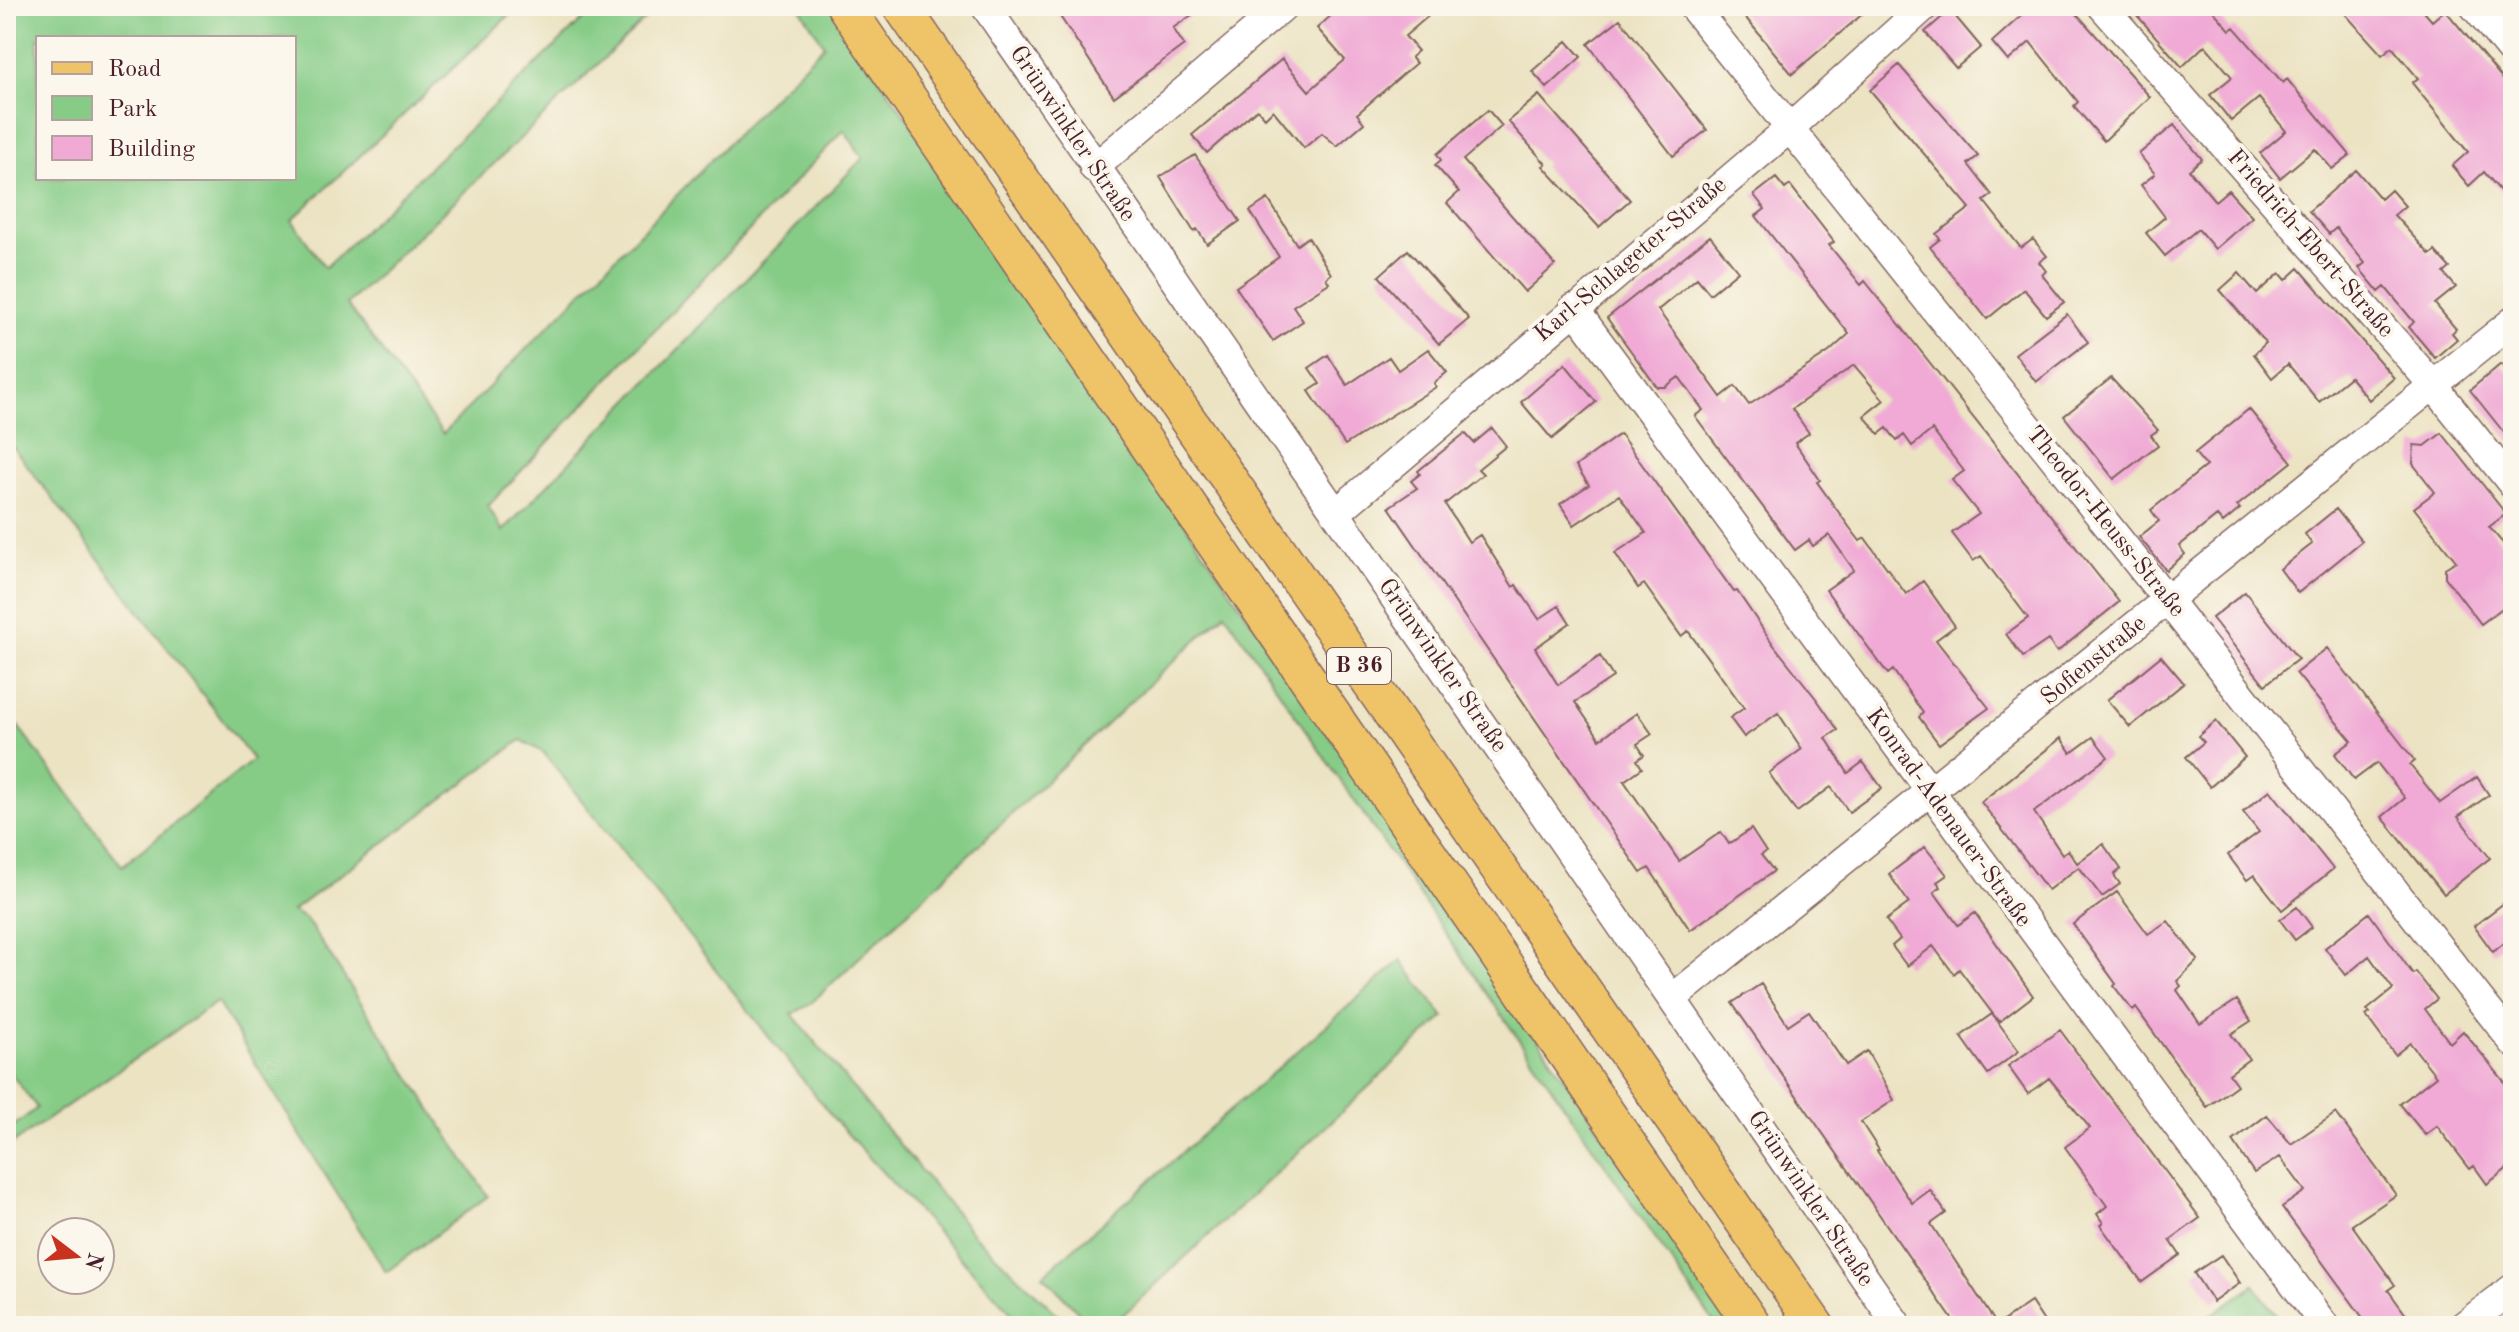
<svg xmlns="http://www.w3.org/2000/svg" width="2519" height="1332" viewBox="0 0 2519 1332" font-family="'Old Standard TT',serif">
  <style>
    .green { fill: #86cc87; stroke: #687659; stroke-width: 2; fill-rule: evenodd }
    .building { fill: #f0aad5 }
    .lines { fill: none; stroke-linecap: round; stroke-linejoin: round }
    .minor-casing { stroke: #836460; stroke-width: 31 }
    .major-casing { stroke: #836460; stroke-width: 39 }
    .minor { stroke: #fff; stroke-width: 28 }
    .major { stroke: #efc469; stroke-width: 36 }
    .tram { stroke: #4a1f2b; stroke-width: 2 }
    .labels { text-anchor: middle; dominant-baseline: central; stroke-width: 8; stroke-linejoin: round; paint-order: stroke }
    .shield { fill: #fbf7ec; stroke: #7f6065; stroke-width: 2 }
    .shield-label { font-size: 22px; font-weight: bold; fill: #4a1f2b }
    .street-label { font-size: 24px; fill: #4a1f2b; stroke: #fbf7ec }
  </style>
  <rect width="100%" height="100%" fill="#fbf7ec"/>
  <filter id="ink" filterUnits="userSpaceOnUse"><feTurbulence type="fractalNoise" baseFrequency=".0125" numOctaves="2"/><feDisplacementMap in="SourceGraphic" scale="16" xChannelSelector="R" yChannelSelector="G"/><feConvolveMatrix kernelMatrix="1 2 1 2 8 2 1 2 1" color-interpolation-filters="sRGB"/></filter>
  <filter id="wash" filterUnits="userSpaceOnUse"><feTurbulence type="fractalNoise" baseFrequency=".006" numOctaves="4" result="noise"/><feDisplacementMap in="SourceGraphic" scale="32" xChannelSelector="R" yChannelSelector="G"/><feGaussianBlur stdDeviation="1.8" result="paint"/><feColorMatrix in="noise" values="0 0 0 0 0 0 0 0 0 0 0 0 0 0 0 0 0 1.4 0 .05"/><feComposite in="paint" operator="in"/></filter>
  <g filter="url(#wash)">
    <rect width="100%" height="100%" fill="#ece3c3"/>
    <!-- green -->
    <path class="green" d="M6,6h513l-227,214 33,48 272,-262h62l-312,298 96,130 381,-389 -25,-39h31l904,1320h-18l-491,-713 -416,392 -17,9 181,220 97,92h-47l-189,-207 -290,-366 -23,-13 -229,171 14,8 182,277 -102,76 -169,-270 -211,146v-16l31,-24 -31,-41v-357l116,156 131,-106 -247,-322zM38,38h256v140h-256zM844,130l19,28 -360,373 -15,-25z
      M2486,6h27v34z
      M1401,960l43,57 -333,309h-19l-49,-51z
      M2254,1285l31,41h-89z"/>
    <g id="blocks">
      <!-- building -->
      <path class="building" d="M1053,6h152l-32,22 11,17 -70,52z
        M1342,6h98l-35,30 13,15 -7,6 5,6 -59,51 7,9 -27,23 -15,-13 -18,15 -31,-38 -8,8 -8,-9 -50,44 -15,-18 90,-76 27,32 36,-31 -28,-32z
        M1736,6h136l-80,68z
        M2014,6h56l80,91 -46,44 -30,-35 4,-4 -48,-60 -22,19 -16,-19 30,-27z
        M2129,6h80l21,24 4,-3 49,56 4,-4 63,76 -18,14 -17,-20 -35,29 -20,-25 26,-22 -27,-33 -28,23 -21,-26 22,-18 -27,-32 -23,22z
        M2338,6h81l13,15 13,-11 68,81v115l-29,-34 -15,14 -17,-20 16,-14 -56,-69 6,-5 -26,-31 -10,8z
        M1950,10l31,37 -25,21 -31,-36z
        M1620,19l87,111 -34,26 -85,-112z
        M1567,41l14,16 -34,31 -15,-17z
        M1899,65l79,91 -10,8 24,31 -8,6 37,47 12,-9 14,17 -8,6 7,9 -4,4 22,27 -18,14 -22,-27 -37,30 -57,-72 10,-8 -4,-5 34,-26 -100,-118z
        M1539,95l91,105 -31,27 -56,-61 3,-2 -38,-43z
        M1488,110l14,16 -39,34 92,105 -30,27 -78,-89 12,-11 -24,-27 6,-5 -4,-6z
        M2174,125l28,34 -13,11 26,31 13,-11 24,27 -37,32 -17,-20 -33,27 -19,-23 19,-16 -24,-32 14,-11 -16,-20z
        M1195,155l45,66 -33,23 -10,-15 -3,3 -34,-55z
        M2356,170l25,29 10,-9 14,16 -11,9 36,40 5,-4 15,17 -6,5 12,14 -21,17 21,25 -4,4 5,6 -22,19 -26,-31 5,-5 -29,-35 -6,5 -20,-24 6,-5 -29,-35 -7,6 -20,-23z
        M1776,178l9,11 5,-4 44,57 -5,3 32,40 4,-4 24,30 230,291 -62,50 -9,-12 -25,17 -17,-23 22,-16 -47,-62 -8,5 -21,-28 27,-19 -27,-34 12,-9 -32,-41 -20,16 -8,-11 -7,6 -10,-13 -8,6 -15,-18 20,-16 -30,-35 -62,44 17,24 -14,10 25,37 -3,2 33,46 10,13 5,-3 41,56 17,-13 32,45 -19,14 53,68 -50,36 -20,-27 4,-4 -30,-43 -5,4 -62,-84 28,-20 -25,-35 -16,11 -4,-6 -14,10 -100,-134 8,-6 -24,-33 -14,10h-8l-50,-69 103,-82 28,35 -28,23 -13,-16 -39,32 63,87 14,-11 14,19 80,-53 20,-18 -93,-118 9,-7 -11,-14z
        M1268,199l29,46 11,-8 23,37 -5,4 3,5 -36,23 10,15 -30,20 -37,-54 43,-30 -29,-46z
        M1408,250l61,69 -30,25 -60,-68z
        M2299,268l95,110 -25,22 -19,-23 -31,25 -31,-38 -16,14 -18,-24 12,-11 -46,-53 19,-17 18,21 23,-21 6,7z
        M2067,314l21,28 -52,40 -21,-28z
        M1428,349l19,23 -13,11 2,4 -91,58 -36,-54 11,-7 -11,-16 19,-13 19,30 42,-28 9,13z
        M1565,364l31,38 -44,37 -31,-37z
        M2501,364l12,15v65l-43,-54z
        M2111,378l47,52 -7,5 7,10 -44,34 -50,-63z
        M2249,409l43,53 -55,44 3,3 -17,14 -6,-7 -38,30 6,8 -19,16 -27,-33 20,-16 -8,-11 55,-44 -11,-13z
        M1492,428l14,18 -28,23 5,5 -38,30 24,38 11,-7 33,52 3,-2 23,34 20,-13 11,17 -35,25 23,37 42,-29 13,21 -38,25 25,37 37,-26 15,21 -15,10 7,11 -7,5 5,8 -18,13 55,80 42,-29 8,12 22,-15 15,23 -5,3 13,16 -84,59 -41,-62 -8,5 -252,-366 28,-19 -6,-7 9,-7 -2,-3 47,-38 9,10z
        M2442,433l64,81 -17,13 24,28v45l-32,24 -36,-47v-9l11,-7 -42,-53 21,-16 -22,-28 1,-19 11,1z
        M1620,434l114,158 3,-1 36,53 45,57 20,29 -12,8 22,35 15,-11 19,26 -33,24 -18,-25 -34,25 -15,-20 -13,-19 33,-24 -24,-36 -34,24 -14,-19 14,-10 -56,-77 -7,5 -37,-52 -6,4 -23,-35 31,-20 -27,-38 -45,30 -14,-21 29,-19 -13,-19z
        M2336,509l26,32 -64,52 -18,-24 32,-25 -7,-10z
        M2245,592l53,67 -33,26 -53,-67z
        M2327,648l88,113 -5,4 30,38 37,-26 12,18 -31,22 32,41 -46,36 -62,-77 23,-19 -28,-35 -23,17 -19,-26 17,-13 -56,-68z
        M2161,656l23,27 -54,44 -23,-27z
        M2216,721l29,36 -35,30 -24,-30 18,-15 -6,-6z
        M2093,737l15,20 -74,55 28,42 6,-4 9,13 26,-19 18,25 -7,6 6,9 -18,13 -23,-30 -31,23 -67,-88 80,-64 10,15z
        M2270,790l63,79 -51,41 -28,-35 -7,5 -19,-25 31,-23 -16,-20z
        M1925,847l22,28 -10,7 4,5 -7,5 24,33 17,-12 58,83 -34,26 -40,-53 -5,5 -21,-28 -26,20 -15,-20 8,-7 -14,-19 23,-17 -20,-29z
        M2117,892l31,42 20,-13 30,39 -21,21 4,5 -4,4 23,34 37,-24 14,21 -20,13 18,25 -20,15 8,11 -30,22 -71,-99 -3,3 -19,-25 2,-2 -43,-60z
        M2513,896v40l-20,16 -19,-26z
        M2297,907l15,20 -17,13 -15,-20z
        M2369,913l44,61 3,-2 21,27 -12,10 25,34 13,-12 50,61v72l-26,20 -13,-18 -4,3 -33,-43 -12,9 -25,-31 36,-28 -26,-33 -15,12 -29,-39 4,-3 -3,-3 26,-21 -24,-33 -23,19 -21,-27z
        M1761,984l27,41 21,-14 37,54 21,-14 27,49 -33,22 18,28 -2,1 35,52 18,-13 16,23 -15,11 66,101 34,-23 16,24h-90l-225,-323z
        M1992,1014l27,37 -31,23 -27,-38z
        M2060,1030l140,188 -30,22 10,15 -38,27 -42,-57 3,-2 -6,-9 10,-8 -42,-59 25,-19 -41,-50 -21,16 -20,-28z
        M2336,1113l60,82 -44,30 43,60 -7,5 26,36h-45l-87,-119 23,-16 -25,-34 -26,16 -21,-32 34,-26 24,29z
        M2221,1255l19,28 -27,19 -19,-29z"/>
    </g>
  </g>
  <g filter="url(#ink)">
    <use href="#blocks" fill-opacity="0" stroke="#836460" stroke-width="2"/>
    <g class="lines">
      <defs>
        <path id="minor" d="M985,6l913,1320
          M1692,6l476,595 345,441
          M2102,6l331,379 80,100
          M2474,6l39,47
          M1094,168l190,-162
          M1574,308l751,1018
          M1336,513l454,-385 135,-122
          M1673,998l840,-677
          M2463,1326l50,-38"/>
        <path id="major" d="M845,6l908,1320
          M901,6l915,1320"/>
      </defs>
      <!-- minor casing -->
      <use href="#minor" class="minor-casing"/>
      <!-- major casing -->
      <use href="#major" class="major-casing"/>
      <!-- minor -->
      <use href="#minor" class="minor"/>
      <!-- major -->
      <use href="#major" class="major"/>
      <!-- tram -->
      <path class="tram" d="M2513,6v1"/>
    </g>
  </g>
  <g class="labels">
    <!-- shield labels -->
    <rect class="shield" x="1327" y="648" width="64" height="36" rx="6"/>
    <g class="shield-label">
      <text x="1359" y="666">B 36</text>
    </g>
    <!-- street labels -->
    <g class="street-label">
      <text transform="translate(1072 134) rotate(56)">Grünwinkler Straße</text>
      <text transform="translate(2310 244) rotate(49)">Friedrich-Ebert-Straße</text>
      <text transform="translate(1631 260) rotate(-40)">Karl-Schlageter-Straße</text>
      <text transform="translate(2105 522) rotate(51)">Theodor-Heuss-Straße</text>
      <text transform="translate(2094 661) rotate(-39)">Sofienstraße</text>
      <text transform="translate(1442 666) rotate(55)">Grünwinkler Straße</text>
      <text transform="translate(1948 818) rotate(54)">Konrad-Adenauer-Straße</text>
      <text transform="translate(1810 1199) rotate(56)">Grünwinkler Straße</text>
    </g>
  </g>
  <!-- margin -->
  <rect width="2519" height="1332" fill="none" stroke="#fbf7ec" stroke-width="32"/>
  <!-- legend -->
  <rect x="36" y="36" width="260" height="144" fill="#fbf7ec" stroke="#b4a19f" stroke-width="2"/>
  <rect x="52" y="62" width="40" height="12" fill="#efc469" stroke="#b4a19f" stroke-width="2"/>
  <text x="108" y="76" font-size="24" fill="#4a1f2b">Road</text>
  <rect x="52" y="96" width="40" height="24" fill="#86cc87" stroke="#b4a19f" stroke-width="2"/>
  <text x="108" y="116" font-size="24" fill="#4a1f2b">Park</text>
  <rect x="52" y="136" width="40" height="24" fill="#f0aad5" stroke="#b4a19f" stroke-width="2"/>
  <text x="108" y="156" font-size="24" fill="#4a1f2b">Building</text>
  <!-- north arrow -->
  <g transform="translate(76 1256) rotate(106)"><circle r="38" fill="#fbf7ec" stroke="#b4a19f" stroke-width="2"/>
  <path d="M0-6L14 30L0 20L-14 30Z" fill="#c8321e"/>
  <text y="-12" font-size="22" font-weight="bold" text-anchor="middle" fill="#4a1f2b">N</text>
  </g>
</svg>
